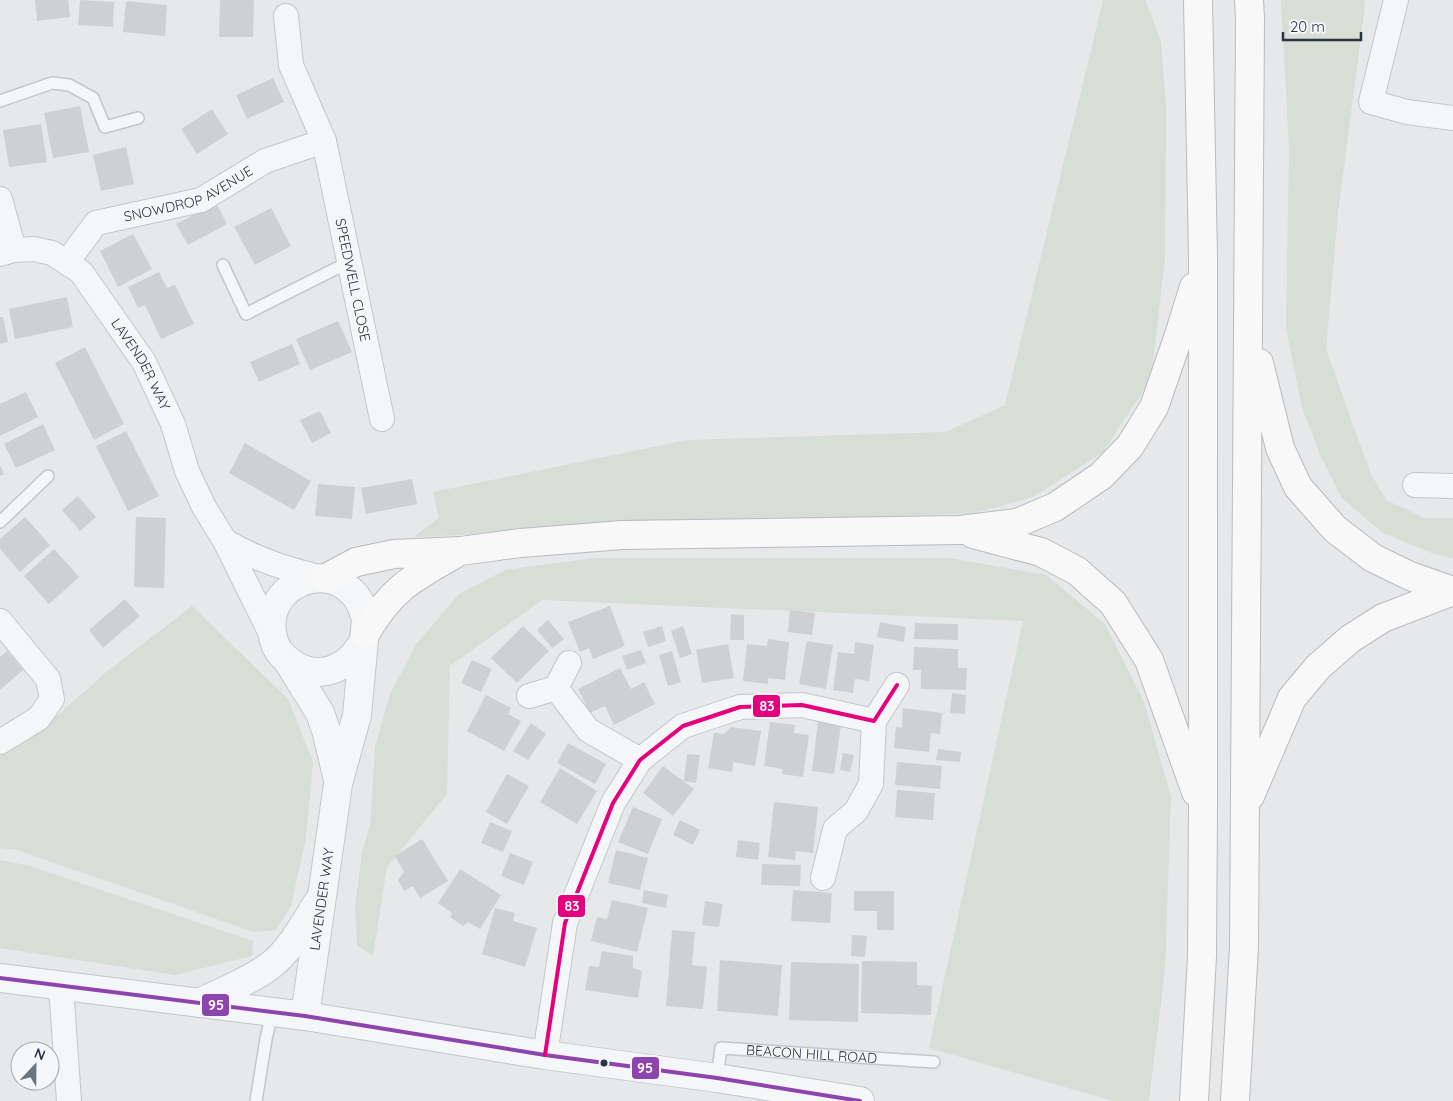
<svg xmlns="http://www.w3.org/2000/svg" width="1453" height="1101" viewBox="0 0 1453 1101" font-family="Quicksand,sans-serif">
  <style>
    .green { fill: #d6ded6 }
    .building { fill: #ced0d3 }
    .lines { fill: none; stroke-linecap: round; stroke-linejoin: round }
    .service-casing { stroke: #c4c6c8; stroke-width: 14 }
    .minor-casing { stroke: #c4c6c8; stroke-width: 26 }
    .tertiary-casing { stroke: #c4c6c8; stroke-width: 30 }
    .trunk-casing { stroke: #b8bbbf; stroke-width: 30 }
    .service { stroke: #f5f6f7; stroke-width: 11 }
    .minor { stroke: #f5f6f7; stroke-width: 24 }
    .tertiary { stroke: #f5f6f7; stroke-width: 28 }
    .trunk { stroke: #f8f8f8; stroke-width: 28 }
    .bus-1-casing { stroke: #f4f6f9; stroke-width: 8 }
    .bus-2-casing { stroke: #f4f6f9; stroke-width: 8 }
    .bus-1 { stroke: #8e44ad; stroke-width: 4 }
    .bus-2 { stroke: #e5007d; stroke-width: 4 }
    .bus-dot { fill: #2b3445; stroke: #f4f6f9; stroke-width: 2 }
    .labels { text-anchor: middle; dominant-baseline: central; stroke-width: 4; stroke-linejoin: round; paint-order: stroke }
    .street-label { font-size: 14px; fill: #2b3445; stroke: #f4f6f9 }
    .line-badge { stroke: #f4f6f9; stroke-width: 2 }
    .badge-label { font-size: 14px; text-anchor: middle; font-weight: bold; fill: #fff }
  </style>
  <rect width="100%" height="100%" fill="#e6e8ea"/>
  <!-- green -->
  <path class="green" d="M1103,0h42l16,42 5,65 -1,152 -14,120 -48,73 -70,45 -58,16 -562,24 26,-19 -6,-26 254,-52 259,-8 59,-27z
    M1281,0h83l1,6 -27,207 -12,136 44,123 16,28 39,18h28v40l-19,-4 -51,-21 -42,-36 -20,-40 -19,-49 -16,-79 3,-182z
    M595,558h354l97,17 59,49 39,78 27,95 -6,172 -16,132h-36l-184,-53 94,-427 -481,-21 -92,66 -3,128 -60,73 -14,89 -16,-11 -2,-39 7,-54 8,-26 5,-79 15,-53 27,-51 42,-49 46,-24z
    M192,606l96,93 25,63 -7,76 -15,68 -15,24 -22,2 -237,-82 -17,-2v-92l58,-41 47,-42z
    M0,860l26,5 227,76 -1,15 -77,19 -175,-27z"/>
  <!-- building -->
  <path class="building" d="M35,0h33l2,17 -33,4z
    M80,0l34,2 -1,25 -35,-2z
    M220,0h34l-1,37h-34z
    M126,1l41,4 -2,31 -42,-4z
    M273,78l11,24 -37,17 -11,-24z
    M80,106l9,46 -36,6 -9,-45z
    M212,109l16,25 -31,20 -16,-25z
    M41,124l6,38 -38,5 -6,-37z
    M126,147l8,37 -33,7 -8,-36z
    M216,203l11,21 -39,21 -12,-21z
    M271,208l20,38 -36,19 -21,-38z
    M133,234l19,35 -34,18 -18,-36z
    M159,272l8,16 8,-3 19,39 -33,15 -16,-34 -7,3 -10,-21z
    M67,297l6,30 -58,12 -6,-30z
    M0,317h3l5,25 -8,2z
    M338,321l14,31 -42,18 -14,-31z
    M292,344l8,20 -41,18 -9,-20z
    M85,347l39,77 -30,16 -39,-77z
    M26,392l12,25 -38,19v-32z
    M320,411l11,22 -19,10 -12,-23z
    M43,424l12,26 -39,18 -12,-24z
    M126,431l33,65 -31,15 -32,-65z
    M245,443l66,38 -17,29 -65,-37z
    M0,465l4,9 -4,2z
    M412,479l5,25 -51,10 -5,-26z
    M318,484l37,3 -3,32 -37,-3z
    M78,496l18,21 -16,14 -18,-21z
    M25,517l25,28 -30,27 -20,-23v-10z
    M136,517l30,1 -2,70 -30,-1z
    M54,549l25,28 -30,27 -25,-28z
    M125,599l15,17 -37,32 -14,-18z
    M610,606l15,40 -32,13 -4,-11 -9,4 -12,-30z
    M790,610l25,3 -3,22 -24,-3z
    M731,614l13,1v25h-14z
    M548,620l16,19 -12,9 -15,-18z
    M880,622l26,5 -2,15 -27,-5z
    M915,623l43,1v16l-44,-1z
    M523,626l26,25 -32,32 -26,-25z
    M662,626l4,15 -18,6 -5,-15z
    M683,626l9,28 -12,4 -9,-27z
    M768,639l21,3 -4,38 -17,-2v6l-25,-3 4,-37 20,2z
    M807,641l26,4 -7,44 -27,-5z
    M855,642l19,3 -5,36 -14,-2 -2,14 -20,-3 5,-38 16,2z
    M728,644l6,34 -32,5 -6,-33z
    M914,647l44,2v19h9l-1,22 -45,-1v-19h-8z
    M641,650l5,13 -19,7 -5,-14z
    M7,651l16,19 -23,20v-33z
    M672,651l9,31 -13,4 -9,-31z
    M472,660l20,9 -11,23 -20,-9z
    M620,668l11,21 13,-7 11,22 -41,21 -9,-19 -15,7 -12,-24z
    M952,693l14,2 -1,19 -15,-1z
    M486,695l25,13 -3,6 13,7 -17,30 -37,-20z
    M903,708l39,5 -2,21 -9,-1 -2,19 -35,-4 2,-21 6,1z
    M770,722l25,3 -1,8 15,2 -6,42 -21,-3 1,-5 -19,-3z
    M818,722l23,3 -7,49 -22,-3z
    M531,723l15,11 -18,26 -15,-9z
    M731,727l30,4 -6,35 -22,-4 -1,10 -24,-4 6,-35 10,1z
    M568,743l38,21 -11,20 -38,-21z
    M938,749l23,3 -1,10 -24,-2z
    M843,753l11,2 -4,17 -10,-2z
    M687,754l13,1 -4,28 -12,-2z
    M897,762l45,4 -2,23 -45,-4z
    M663,766l31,23 -21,27 -30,-23z
    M560,768l37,23 -20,33 -37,-22z
    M507,774l22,12 -22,38 -21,-12z
    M897,790l38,3 -2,27 -38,-3z
    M774,802l44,5 -5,46 -17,-2 -1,9 -27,-3z
    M633,807l29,12 -14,35 -30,-12z
    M680,820l20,10 -7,15 -20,-10z
    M490,822l22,9 -9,21 -22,-9z
    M422,839l26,42 -28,17 -7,-12 -9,5 -6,-11 6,-8 -9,-16z
    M738,840l22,3 -2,17 -22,-3z
    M616,850l32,8 -8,32 -32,-7z
    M510,853l23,9 -9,23 -23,-9z
    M762,864l39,1 -1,21 -39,-1z
    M460,869l41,26 -21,34 -12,-7 -5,4 -13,-9 2,-4 -14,-10z
    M644,890l24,5 -2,13 -24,-5z
    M793,890l39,3 -2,30 -39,-2z
    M854,891h40v39h-17v-19h-23z
    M612,900l36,8 -11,44 -46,-11 6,-24 10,2z
    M705,901l18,3 -4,23 -17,-2z
    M495,908l20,5 -2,8 24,7 -12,39 -43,-13z
    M672,930l23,2 -3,33 15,2 -4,42 -37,-3z
    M852,935l15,1 -2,21 -14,-1z
    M602,951l31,5v12l9,3 -4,27 -53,-8 4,-24 10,1z
    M720,960l62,5 -4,51 -61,-5z
    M862,961l55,1v23l15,1 -1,29 -70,-2z
    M791,962l68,2 -1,58 -69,-2z"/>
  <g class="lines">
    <defs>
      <g id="service">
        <path d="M0,101l52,-18 17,2 24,13 12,29 33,-9"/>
        <path d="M223,265l23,49 103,-52"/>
        <path d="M0,522l48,-46"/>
        <path id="s1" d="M717,1078l4,-30 213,14"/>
        <path d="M256,1101l10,-62 6,-27"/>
      </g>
      <g id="minor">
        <path d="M1396,0l-25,102 36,10 46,6"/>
        <path id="s2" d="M286,16l5,49 33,76 58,278"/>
        <path d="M0,199l14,51"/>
        <path id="s3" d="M0,254l14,-4 20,-1 18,4 29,19 63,90 29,62 14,47 17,36 21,34 48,97"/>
        <path id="s4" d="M67,262l29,-39 105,-23 64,-39 59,-20"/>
        <path d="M1415,485l38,1"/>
        <path d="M225,541c34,20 60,27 97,37"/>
        <path d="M0,621l48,58 4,20 -13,19 -39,24"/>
        <path d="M556,688l32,42 52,30"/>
        <path d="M529,696l27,-8 13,-25"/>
        <path d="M823,878l12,-49 21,-18 15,-27 3,-63"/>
        <path d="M61,987l8,114"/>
        <path d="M545,1055l20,-132 48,-120 27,-43 43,-34 57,-19 62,-2 72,16 23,-36"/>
      </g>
      <g id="tertiary">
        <path d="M289,663l31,50 6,17 12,50"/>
        <path d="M0,978l305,38 240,39 172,23 143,23"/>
        <path d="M199,1003c24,-12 51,-22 72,-38 19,-14 35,-44 47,-63"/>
        <path id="s5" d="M305,1016l33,-232 19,-69 9,-96c-3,-10 -6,-20 -14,-27 -31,-32 -86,-4 -80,39 1,9 4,18 10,24 10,10 22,18 37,17 21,-1 34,-13 44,-30"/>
      </g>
      <path id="trunk" d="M1259,363l21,85 18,39 37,42 38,29 37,18 43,15
        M973,534l68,18 36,19 36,32 36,57 47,132
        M326,578l30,-16 38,-8 67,-3 60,-8 101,-8 338,-5 57,-7 38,-16 46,-31 29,-30 24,-39 25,-72 15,-48
        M365,634c26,-45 46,-55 90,-80
        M1250,796l42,-98 26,-31 32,-28 33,-21 70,-27
        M1194,1101l8,-145 1,-146v-553l-5,-257
        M1235,1101l9,-154 6,-928 -1,-19"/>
    </defs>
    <!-- service casing -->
    <use href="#service" class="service-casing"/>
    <!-- minor casing -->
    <use href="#minor" class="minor-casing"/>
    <!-- tertiary casing -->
    <use href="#tertiary" class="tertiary-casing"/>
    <!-- trunk casing -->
    <use href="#trunk" class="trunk-casing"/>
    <!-- service -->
    <use href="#service" class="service"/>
    <!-- minor -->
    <use href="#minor" class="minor"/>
    <!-- tertiary -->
    <use href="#tertiary" class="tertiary"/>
    <!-- trunk -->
    <use href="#trunk" class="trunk"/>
    <defs>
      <path id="bus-1" d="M0,978l305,38 240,39 172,23 143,23"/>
      <path id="bus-2" d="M545,1055l20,-132 48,-120 27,-43 43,-34 57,-19 62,-2 72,16 23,-36"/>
    </defs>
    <!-- bus-1 casing -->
    <use href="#bus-1" class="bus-1-casing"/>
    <!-- bus-2 casing -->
    <use href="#bus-2" class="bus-2-casing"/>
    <!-- bus-1 -->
    <use href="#bus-1" class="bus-1"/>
    <!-- bus-2 -->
    <use href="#bus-2" class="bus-2"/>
  </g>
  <!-- markers -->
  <circle class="bus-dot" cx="604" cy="1063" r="4.5"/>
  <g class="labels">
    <!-- street labels -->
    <g class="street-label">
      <text stroke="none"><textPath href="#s4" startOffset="146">SNOWDROP AVENUE</textPath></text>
      <text stroke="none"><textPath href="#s2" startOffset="274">SPEEDWELL CLOSE</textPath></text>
      <text stroke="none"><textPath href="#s3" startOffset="198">LAVENDER WAY</textPath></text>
      <text stroke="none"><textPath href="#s5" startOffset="118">LAVENDER WAY</textPath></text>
      <text stroke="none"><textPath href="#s1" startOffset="121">BEACON HILL ROAD</textPath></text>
    </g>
  </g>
  <g class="line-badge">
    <rect x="752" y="694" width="29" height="24" rx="5" fill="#e5007d"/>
    <rect x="557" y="894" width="29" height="24" rx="5" fill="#e5007d"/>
    <rect x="201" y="993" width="29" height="24" rx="5" fill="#8e44ad"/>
    <rect x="631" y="1056" width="29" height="24" rx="5" fill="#8e44ad"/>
  </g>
  <g class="badge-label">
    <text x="767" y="711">83</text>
    <text x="572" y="911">83</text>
    <text x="216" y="1010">95</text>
    <text x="645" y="1073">95</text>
  </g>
  <!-- north arrow -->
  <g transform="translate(35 1066) rotate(22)"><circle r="24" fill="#f4f6f9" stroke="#a4a8b1"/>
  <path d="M0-4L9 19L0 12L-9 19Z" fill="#6c737f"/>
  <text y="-8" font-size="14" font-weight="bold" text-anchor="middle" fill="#2b3445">N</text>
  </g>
  <!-- scale -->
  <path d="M1283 32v8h78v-8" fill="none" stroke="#2b3445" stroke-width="2.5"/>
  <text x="1290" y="32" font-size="15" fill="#2b3445" stroke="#f4f6f9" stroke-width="4" paint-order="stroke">20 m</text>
</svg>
